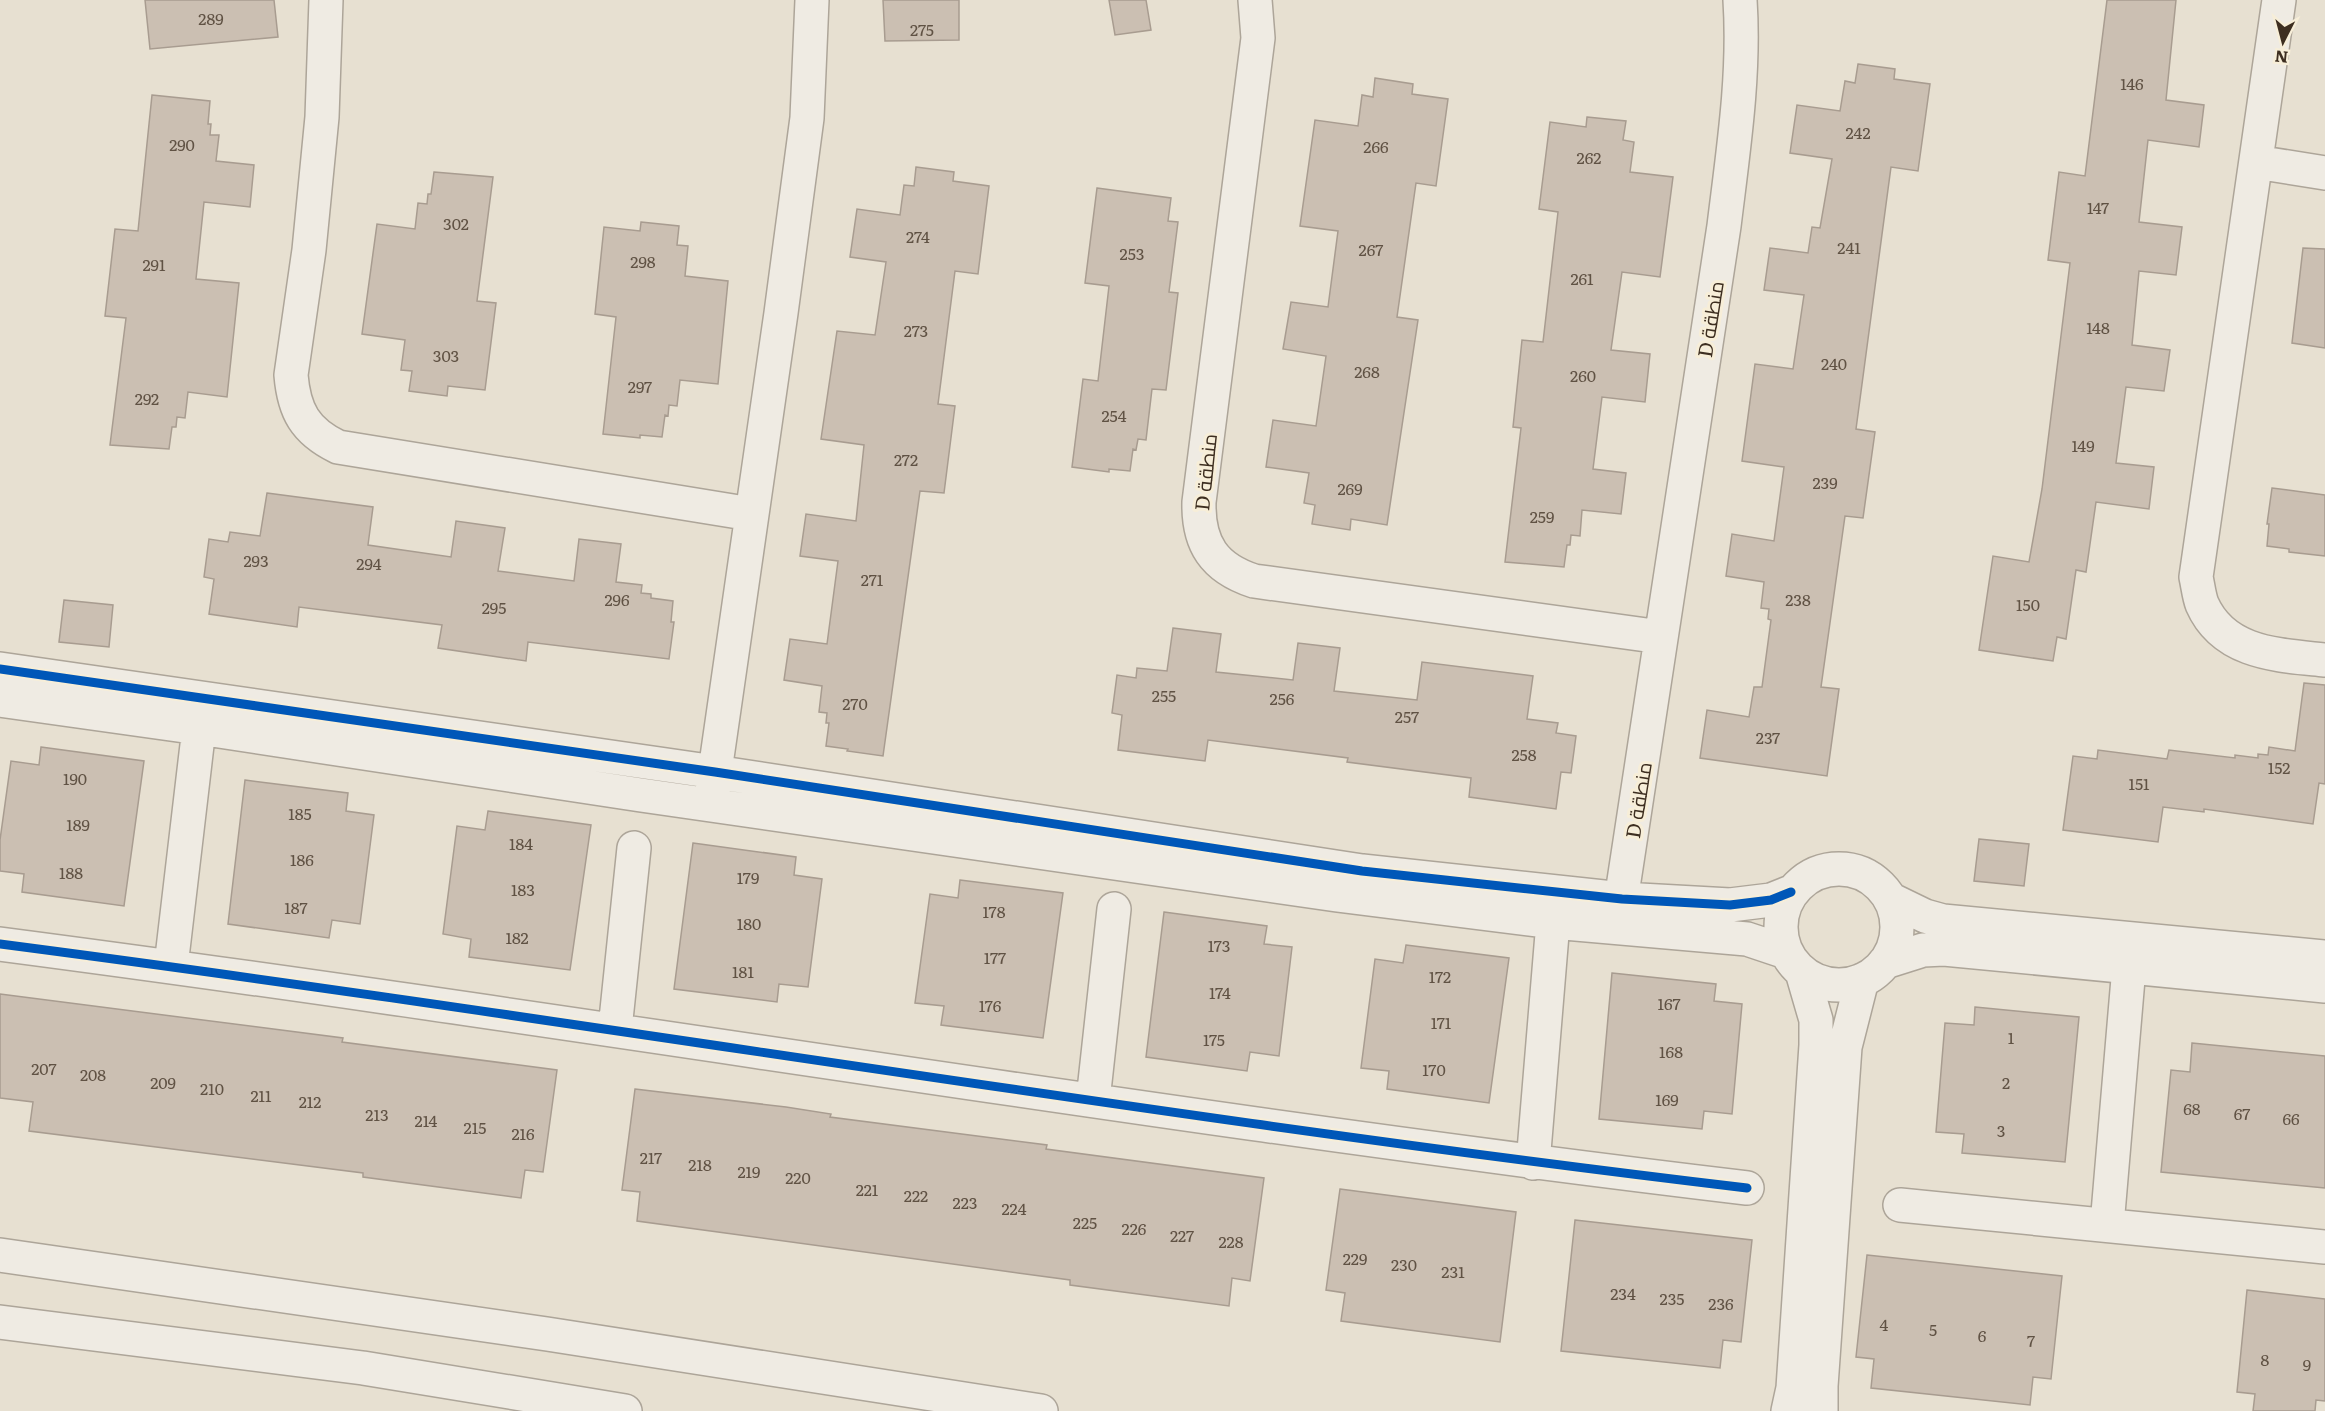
<svg xmlns="http://www.w3.org/2000/svg" width="2325" height="1411" viewBox="0 0 2325 1411" font-family="Literata,Cairo,serif">
  <style>
    .building { fill: #cbbfb2; stroke: #a89c90; stroke-width: 1.5 }
    .lines { fill: none; stroke-linecap: round; stroke-linejoin: round }
    .minor-casing { stroke: #ada599; stroke-width: 36 }
    .tertiary-casing { stroke: #ada599; stroke-width: 36 }
    .minor { stroke: #efebe3; stroke-width: 33 }
    .tertiary { stroke: #efebe3; stroke-width: 33 }
    .cycleway-casing { stroke: #f7eed8; stroke-width: 13 }
    .cycleway { stroke: #0057b8; stroke-width: 9 }
    .labels { text-anchor: middle; dominant-baseline: central; stroke-width: 6; stroke-linejoin: round; paint-order: stroke }
    .number-label { font-size: 16px; fill: #605244 }
    .street-label { font-size: 20px; fill: #3d2e20; stroke: #f7eed8 }
  </style>
  <rect width="100%" height="100%" fill="#e7e0d1"/>
  <!-- building -->
  <path class="building" d="M145,0h129l4,37 -128,12z
    M883,0h76v40l-74,1z
    M1109,0h37l5,30 -36,5z
    M2107,0h69l-10,100 38,5 -5,42 -51,-7 -9,82 43,5 -6,48 -37,-4 -7,74 38,5 -6,41 -38,-4 -10,76 38,4 -5,42 -53,-7 -10,70 -10,-2 -10,69 -9,-2 -4,24 -74,-11 14,-94 36,6 13,-73 28,-226 -22,-3 11,-88 26,4z
    M1858,64l37,5 -1,10 36,5 -12,87 -27,-4 -35,262 19,3 -12,86 -18,-2 -24,171 18,2 -12,87 -127,-18 7,-48 42,7 5,-30h8l9,-67 -3,-1 1,-10 -8,-1 3,-26 -38,-6 6,-42 42,7 10,-74 -42,-6 13,-97 38,5 11,-74 -40,-5 6,-42 38,5 4,-26 8,1 12,-69 -42,-6 7,-48 43,6 5,-30 10,2z
    M1375,78l38,6 -1,10 36,5 -12,87 -20,-3 -19,134 21,3 -31,205 -36,-6 -1,11 -38,-6 3,-19 -11,-2 5,-30 -43,-6 7,-47 43,6 10,-70 -43,-7 8,-47 37,5 10,-76 -38,-5 15,-106 43,6 4,-31 11,2z
    M152,95l58,6 -2,23h3l-1,11h9l-3,26 38,4 -4,42 -46,-5 -8,77 43,4 -12,114 -39,-5 -3,26 -8,-1 -1,10h-4l-3,22 -59,-4 16,-127 -21,-2 10,-87 23,2z
    M1587,117l39,4 -3,19 11,2 -4,30 43,5 -13,100 -38,-5 -11,78 39,4 -5,48 -43,-5 -9,72 33,4 -5,41 -39,-4 -2,26 -9,-1 -1,10h-3l-3,22 -59,-5 16,-134 -8,-1 9,-87 21,2 15,-130 -19,-3 11,-87 36,5z
    M916,167l38,5 -1,9 36,5 -11,88 -23,-3 -17,133 17,2 -11,87 -24,-2 -37,265 -36,-5 1,-2 -22,-3 3,-23h-3l1,-10 -8,-1 3,-26 -38,-6 6,-41 37,5 11,-83 -38,-5 6,-42 50,7 8,-76 -43,-6 16,-108 38,4 11,-73 -36,-5 7,-48 43,6 4,-30 10,1z
    M434,172l59,5 -16,124 19,2 -11,87 -37,-4 -1,10 -38,-5 3,-20 -11,-1 4,-30 -43,-6 15,-110 38,5 3,-26 9,1 1,-10h3z
    M1097,188l74,10 -3,23 10,1 -9,70 9,1 -12,97 -14,-1 -6,51 -8,-1 -2,11 -3,-1 -3,22 -21,-2v3l-37,-5 11,-88 15,2 11,-95 -24,-3z
    M641,222l38,4 -2,19 11,1 -3,30 43,5 -10,103 -38,-4 -3,26 -8,-1 -1,11 -3,-1 -3,22 -22,-2v3l-37,-4 13,-117 -21,-3 9,-87 36,4z
    M2303,248l22,1v99l-33,-5z
    M2272,488l53,7v61l-36,-4v-3l-22,-3 2,-22h-2z
    M267,493l106,14 -5,38 83,12 5,-36 49,7 -7,43 76,10 5,-42 42,5 -5,38 26,3 -1,8 10,1v4l22,3 -2,21h3l-5,37 -141,-17 -2,19 -88,-13 4,-23 -143,-18 -2,20 -88,-13 5,-35 -10,-2 5,-38 19,3 2,-10 30,4z
    M64,600l49,5 -4,42 -50,-5z
    M1173,628l48,6 -5,38 77,8 5,-37 42,5 -6,43 83,9 5,-38 111,14 -6,43 31,4 -2,10 20,3 -5,37 -10,-1 -5,37 -87,-12 2,-19 -124,-16 1,-4 -140,-18 -3,21 -87,-11 4,-35 -10,-2 5,-38 19,3 1,-10 30,3z
    M2304,683l21,2v99l-6,-1 -6,41 -109,-15v3l-41,-5 -5,35 -95,-12 10,-74 24,3 1,-9 69,9 2,-9 66,8v-3l23,3v-4l10,1 1,-8 26,4z
    M41,747l103,14 -20,145 -102,-14 2,-18 -24,-3v-31l11,-79 28,4z
    M245,780l103,13 -2,18 28,4 -14,109 -28,-4 -3,18 -101,-14z
    M488,811l103,14 -21,145 -101,-13 2,-18 -28,-5 14,-108 28,4z
    M1979,839l50,5 -5,42 -50,-5z
    M693,843l103,14 -2,18 28,4 -14,108 -29,-3 -2,18 -103,-13z
    M960,880l103,13 -20,145 -102,-13 3,-19 -29,-3 15,-109 28,4z
    M1164,912l103,14 -3,18 28,3 -13,109 -29,-4 -3,19 -101,-14z
    M1406,945l103,13 -20,145 -102,-14 2,-18 -28,-3 14,-109 28,4z
    M1612,973l104,11 -2,17 28,3 -10,110 -28,-3 -2,18 -103,-10z
    M0,994l343,44 -1,4 215,28 -14,102 -18,-2 -4,28 -158,-21v-4l-334,-42 4,-29 -33,-4z
    M1975,1007l104,10 -14,145 -103,-9 2,-19 -28,-2 9,-109 29,2z
    M2192,1043l133,13v132l-164,-16 10,-102 19,2z
    M635,1089l151,18 45,7 -1,3 217,28 -1,4 218,29 -14,103 -18,-3 -3,28 -159,-21v-5l-433,-59 3,-29 -18,-2z
    M1340,1189l176,23 -16,130 -159,-21 4,-28 -19,-3z
    M1575,1220l177,20 -11,102 -18,-2 -3,28 -159,-17z
    M1867,1255l195,21 -11,103 -18,-2 -3,28 -159,-17 3,-29 -18,-2z
    M2247,1290l78,9v102l-9,-1 -1,11h-62l2,-17 -18,-2z"/>
  <g class="lines">
    <defs>
      <path id="minor" d="M326,0l-4,117 -13,133 -18,125c3,36 14,56 47,72l413,67
        M1255,0l3,38 -59,464c-1,42 15,66 55,79l407,56
        M2279,0l-83,577c2,9 3,19 6,27 22,50 76,51 123,56
        M2256,162l69,11
        M0,669l715,103 647,99 260,28 108,6 41,-5 20,-8
        M0,700l199,28 442,67 696,100 216,27 194,17 39,13
        M712,792l69,-479 26,-195 5,-118
        M1781 927a58 58 0 1 1 116 0a58 58 0 1 1-116 0Z
        M1890,899l35,17 18,5 382,36
        M1618,920l106,-694c9,-74 21,-151 16,-226
        M0,944c583,76 1163,175 1747,244
        M1885,962l38,-12 21,-1 381,37
        M171,966l28,-238
        M615,1029l19,-181
        M1093,1100l21,-191
        M1533,1163l20,-241
        M1900,1205l425,42
        M2107,1225l22,-258
        M1788,1411l5,-23 23,-343v-25l-14,-48
        M1821,1411v-25l24,-339 17,-67"/>
      <path id="tertiary" d="M0,1255l547,79 494,77
        M0,1322l363,46 262,43"/>
    </defs>
    <!-- minor casing -->
    <use href="#minor" class="minor-casing"/>
    <!-- tertiary casing -->
    <use href="#tertiary" class="tertiary-casing"/>
    <!-- minor -->
    <use href="#minor" class="minor"/>
    <!-- tertiary -->
    <use href="#tertiary" class="tertiary"/>
    <defs>
      <path id="cycleway" d="M0,669l715,103 647,99 260,28 108,6 41,-5 20,-8
        M0,944c583,76 1163,175 1747,244"/>
    </defs>
    <!-- cycleway casing -->
    <use href="#cycleway" class="cycleway-casing"/>
    <!-- cycleway -->
    <use href="#cycleway" class="cycleway"/>
  </g>
  <g class="labels">
    <!-- number labels -->
    <g class="number-label">
      <text x="211" y="18">289</text>
      <text x="922" y="29">275</text>
      <text x="2132" y="83">146</text>
      <text x="1858" y="132">242</text>
      <text x="182" y="144">290</text>
      <text x="1376" y="146">266</text>
      <text x="1589" y="157">262</text>
      <text x="2098" y="207">147</text>
      <text x="456" y="223">302</text>
      <text x="918" y="236">274</text>
      <text x="1849" y="247">241</text>
      <text x="1371" y="249">267</text>
      <text x="1132" y="253">253</text>
      <text x="643" y="261">298</text>
      <text x="154" y="264">291</text>
      <text x="1582" y="278">261</text>
      <text x="2098" y="327">148</text>
      <text x="916" y="330">273</text>
      <text x="446" y="355">303</text>
      <text x="1834" y="363">240</text>
      <text x="1367" y="371">268</text>
      <text x="1583" y="375">260</text>
      <text x="640" y="386">297</text>
      <text x="147" y="398">292</text>
      <text x="1114" y="415">254</text>
      <text x="2083" y="445">149</text>
      <text x="906" y="459">272</text>
      <text x="1825" y="482">239</text>
      <text x="1350" y="488">269</text>
      <text x="1542" y="516">259</text>
      <text x="256" y="560">293</text>
      <text x="369" y="563">294</text>
      <text x="872" y="579">271</text>
      <text x="617" y="599">296</text>
      <text x="1798" y="599">238</text>
      <text x="2028" y="604">150</text>
      <text x="494" y="607">295</text>
      <text x="1164" y="695">255</text>
      <text x="1282" y="698">256</text>
      <text x="855" y="703">270</text>
      <text x="1407" y="716">257</text>
      <text x="1768" y="737">237</text>
      <text x="1524" y="754">258</text>
      <text x="2279" y="767">152</text>
      <text x="75" y="778">190</text>
      <text x="2139" y="783">151</text>
      <text x="300" y="813">185</text>
      <text x="78" y="824">189</text>
      <text x="521" y="843">184</text>
      <text x="302" y="859">186</text>
      <text x="71" y="872">188</text>
      <text x="748" y="877">179</text>
      <text x="523" y="889">183</text>
      <text x="296" y="907">187</text>
      <text x="994" y="911">178</text>
      <text x="749" y="923">180</text>
      <text x="517" y="937">182</text>
      <text x="1219" y="945">173</text>
      <text x="995" y="957">177</text>
      <text x="743" y="971">181</text>
      <text x="1440" y="976">172</text>
      <text x="1220" y="992">174</text>
      <text x="1669" y="1003">167</text>
      <text x="990" y="1005">176</text>
      <text x="1441" y="1022">171</text>
      <text x="2011" y="1037">1</text>
      <text x="1214" y="1039">175</text>
      <text x="1671" y="1051">168</text>
      <text x="44" y="1068">207</text>
      <text x="1434" y="1069">170</text>
      <text x="93" y="1074">208</text>
      <text x="163" y="1082">209</text>
      <text x="2006" y="1082">2</text>
      <text x="212" y="1088">210</text>
      <text x="261" y="1095">211</text>
      <text x="1667" y="1099">169</text>
      <text x="310" y="1101">212</text>
      <text x="2192" y="1108">68</text>
      <text x="2242" y="1113">67</text>
      <text x="377" y="1114">213</text>
      <text x="2291" y="1118">66</text>
      <text x="426" y="1120">214</text>
      <text x="475" y="1127">215</text>
      <text x="2001" y="1130">3</text>
      <text x="523" y="1133">216</text>
      <text x="651" y="1157">217</text>
      <text x="700" y="1164">218</text>
      <text x="749" y="1171">219</text>
      <text x="798" y="1177">220</text>
      <text x="867" y="1189">221</text>
      <text x="916" y="1195">222</text>
      <text x="965" y="1202">223</text>
      <text x="1014" y="1208">224</text>
      <text x="1085" y="1222">225</text>
      <text x="1134" y="1228">226</text>
      <text x="1182" y="1235">227</text>
      <text x="1231" y="1241">228</text>
      <text x="1355" y="1258">229</text>
      <text x="1404" y="1264">230</text>
      <text x="1453" y="1271">231</text>
      <text x="1623" y="1293">234</text>
      <text x="1672" y="1298">235</text>
      <text x="1721" y="1303">236</text>
      <text x="1884" y="1324">4</text>
      <text x="1933" y="1329">5</text>
      <text x="1982" y="1335">6</text>
      <text x="2031" y="1340">7</text>
      <text x="2265" y="1359">8</text>
      <text x="2307" y="1364">9</text>
    </g>
    <!-- street labels -->
    <g class="street-label">
      <text transform="translate(1709 319) rotate(-81)">D منطقة</text>
      <text transform="translate(1204 472) rotate(-84)">D منطقة</text>
      <text transform="translate(1637 800) rotate(-81)">D منطقة</text>
    </g>
  </g>
  <!-- north arrow -->
  <g transform="translate(2283 42) rotate(186)" stroke="#f7eed8" stroke-width="4.5" paint-order="stroke">
  <path d="M0-4.5L10 22L0 15L-10 22Z" fill="#3d2e20"/>
  <text y="-9" font-size="16" font-weight="bold" text-anchor="middle" fill="#3d2e20">N</text>
  </g>
</svg>
